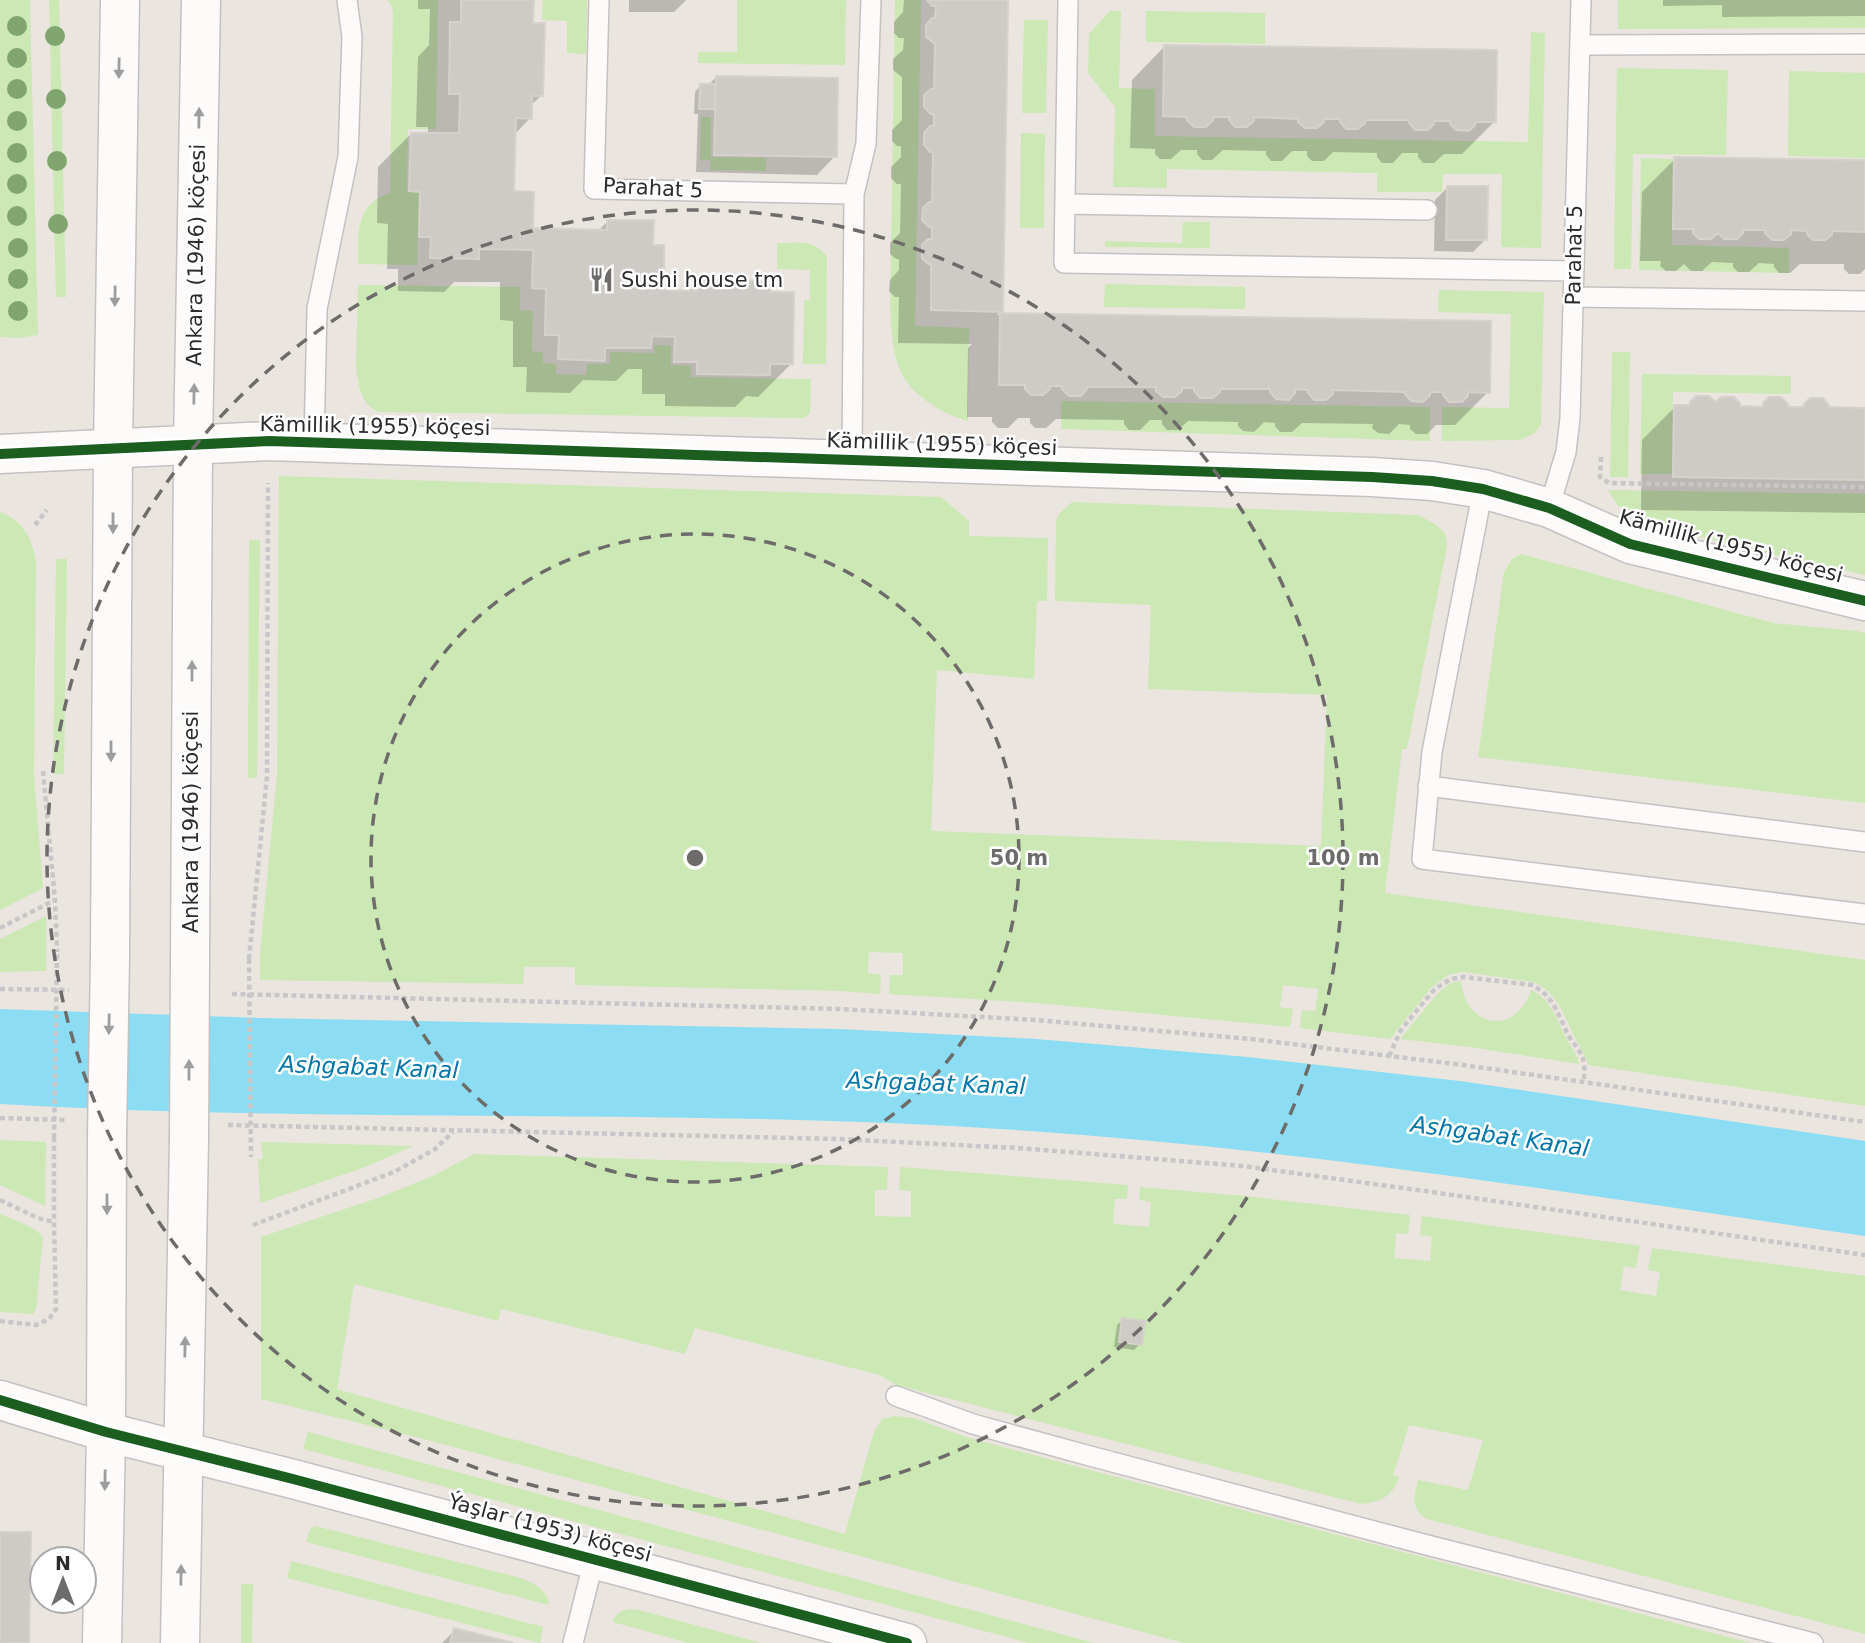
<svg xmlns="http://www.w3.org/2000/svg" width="1865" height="1643" viewBox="0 0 1865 1643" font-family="'DejaVu Sans',sans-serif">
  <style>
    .green { fill: #cce8b4 }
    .water { fill: #8cddf3 }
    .shadow { fill: #0003 }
    .building { fill: #cecbc7; stroke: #d5d1cb; stroke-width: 2 }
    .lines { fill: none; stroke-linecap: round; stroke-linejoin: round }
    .lane-casing { stroke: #c3c1c1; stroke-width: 22 }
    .street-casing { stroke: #c3c1c1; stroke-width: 41 }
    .secondary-casing { stroke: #c3c1c1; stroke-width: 41 }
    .path { stroke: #c8c7c7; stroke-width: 4.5; stroke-dasharray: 5 3.5; stroke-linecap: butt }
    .lane { stroke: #fcfbfa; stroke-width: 19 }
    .street { stroke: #fcfbfa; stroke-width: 38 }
    .secondary { stroke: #fcfbfa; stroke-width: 38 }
    .secondary-bridge-casing { stroke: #c3c1c1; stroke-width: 41; stroke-linecap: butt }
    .path-bridge { stroke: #c8c7c7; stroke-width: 4.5; stroke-dasharray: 5 3.5; stroke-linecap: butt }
    .secondary-bridge { stroke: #fcfbfa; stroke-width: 38 }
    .cycleway-casing { stroke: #fff; stroke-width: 15 }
    .cycleway { stroke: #1b5e20; stroke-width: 10 }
    .tree { fill: #80a56e }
    .oneway { fill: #9e9d9d }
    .ring { fill: none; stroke: #6e6c6a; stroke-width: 3.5; stroke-dasharray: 12 9 }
    .labels { text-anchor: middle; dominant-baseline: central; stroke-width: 5; stroke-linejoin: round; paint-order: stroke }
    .street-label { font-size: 21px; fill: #2b2b2b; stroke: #fff }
    .poi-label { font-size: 21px; fill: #2b2b2b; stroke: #fff; text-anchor: start }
    .water-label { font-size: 23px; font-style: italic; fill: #0076a9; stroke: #fff }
    .centre { fill: #6e6c6a; stroke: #fff; stroke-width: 3.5 }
    .ring-label { font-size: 21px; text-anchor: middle; font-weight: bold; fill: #6e6c6a; stroke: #fff; stroke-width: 5; stroke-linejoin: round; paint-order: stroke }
  </style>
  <rect width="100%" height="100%" fill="#eae5df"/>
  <!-- green -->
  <path class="green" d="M0,0h30l8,335 -20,3 -18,-1z
    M49,0h10l7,297h-10z
    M387,0h51l-2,129h-28l-1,63h12l-2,73 -59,-1c1,-31 -4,-59 32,-71l3,-180 -2,-9z
    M543,0h44l-1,54 -19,-1v-32l-25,-1z
    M737,0h109l-1,65 -147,-2v-11h39z
    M895,0h26l-6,326 54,2 -1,93c-24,-6 -59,-27 -68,-51 -8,-20 -9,-43 -10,-64z
    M1618,0h247v28l-247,1z
    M1110,11h11l-2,77 36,1v47l373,6 3,-110 14,1 -4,215 -40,-1 1,-73h-59l-1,18h-65v-19l-210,-4v19l-54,-1 2,-80 -27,-34 1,-39z
    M1146,11l119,2v31l-119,-2z
    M1024,20h24l-2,93h-24z
    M1617,68l111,2 -2,85 -93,-1 -2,115h-17z
    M1789,71l76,2v85l-77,-2z
    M701,117h10v40l55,1v13l-56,-1v-10h-10z
    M1021,133l24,1 -1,94h-24z
    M1641,158l32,1 -1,86 117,3v25l-150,-3z
    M1183,222h27v26l-105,-1v-6l77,2z
    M777,243c20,0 37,-5 50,14l-1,107h-23l1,-64h6v-30l-33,-1z
    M1105,284l140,3v22l-141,-2z
    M358,285l162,2v23l13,1 -1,40 11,1v11l13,1v10l30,1 1,-11h23v-12l44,1 1,-8 16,1v19l20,1v11l120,2 -1,34 -6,5 -426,-6c-18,-9 -19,-26 -22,-44z
    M1439,290l105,2 -3,132 -6,9 -15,7 -78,1v-34l67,1 2,-94 -73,-2z
    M1612,352h18l-2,125h-18z
    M1642,374l149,2v18l-118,-2 -1,82h-32z
    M1061,401l369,6v34l-369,-12z
    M279,476l662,21 28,24v15l79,2 -1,63h-10l-3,78 -97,-9 -6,161 390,15 6,-151 -179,-6 3,-84 -96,-4 1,-77 2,-9 14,-13 346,13c15,9 29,11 29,31l-40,203h-5l-17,144 480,67v146l-277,-41c-3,-12 -10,-20 -15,-31 -10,-21 -16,-42 -40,-52l-69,-10 -16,3 -18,14 -40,50 -90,-11 2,-18 13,1 3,-22 -35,-4 -3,22 13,2 -3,18 -253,-24 -148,-9 1,-19h13v-22l-34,-1 -1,21 13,2 -1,19 -38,-3 -267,-6v-18h-51l-1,17 -263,-4v-26l17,-180z
    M1608,490l257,4v81l-133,-30 -95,-25c-15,-7 -21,-16 -29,-30z
    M0,512c23,8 32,27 36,49l-2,214 9,113 -43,22z
    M249,540h11l-3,238h-9z
    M1521,554l252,69 84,8 8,2v170l-387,-46 26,-185 8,-13z
    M56,559h11l-3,215h-11z
    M46,916v55l-46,1v-33z
    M1461,981c4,48 56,55 70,9 18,7 25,28 33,44 5,11 13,18 15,30l-109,-17 -70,-8 38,-46 13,-10z
    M0,1140l46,2 -1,64 -45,-21z
    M261,1142l152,4 -50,22 -103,35 -2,-43 5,-2z
    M474,1154l414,13 -1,23h-12v26l36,1v-26l-12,-1 1,-23 228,18 -1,14h-12l-2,25 36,3 2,-25 -12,-2 1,-13 105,9 165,19 -2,19 -12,-1 -2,25 36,3 2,-24 -12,-2 2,-19 218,30 -4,22 -12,-2 -4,24 36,6 4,-24 -12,-2 4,-22 213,28v358l-438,-115c-17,-10 -13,-23 -9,-39l50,10 15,-50 -74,-15 -16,50 6,2c-6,19 -18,25 -38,27l-465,-119 -16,-10 -185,-47 -10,26 -184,-45 -3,12 -144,-37 -17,105 508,145 29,-102 8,-13 12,-3 20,2 52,19 116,31 669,175h-567l-772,-207 -151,-37v-162l117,-39 57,-23z
    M0,1214c14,6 34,12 43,23l-7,72 -3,5 -33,-2z
    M308,1432l786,211h-65l-726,-194z
    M315,1526l206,52c12,5 27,12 28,27l-243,-63 4,-13z
    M291,1561l252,66 -3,16 -253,-65z
    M241,1584h12l-1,59h-11z
    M632,1609l7,1 122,33h-73l-75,-21c3,-10 9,-12 19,-13z"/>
  <!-- water -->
  <path class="water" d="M0,1009l260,9 579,11 197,10 212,18 212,24 405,60v95c-282,-41 -564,-87 -849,-106 -338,-23 -678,-6 -1016,-26z"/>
  <!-- shadow -->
  <path class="shadow" d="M418,0h114l-1,25 11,70 -12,11v12l-16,17 -1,57 18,38 67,1 10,-10 43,26 11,45h26l11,-11 70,12 22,71 -33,33 -12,-1 -11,11 -70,-1v-12h-23v-25h-14l-12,12 -33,-1 -13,13 -44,-1 1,-25h-14v-46l-13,-1v-38h-46l-10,10 -46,-1v-22h-11l1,-45 -11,-1 1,-56 33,-33 17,1v-8h-12l2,-70 11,-12 1,-36h-12z
    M629,0h57l-12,12h-45z
    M904,0h102l-5,311 -4,4 492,8 -1,69 -33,33h-19l-9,9h-11l-6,-5v-4l-11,-1 -10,10 -11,-1 -6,-5 1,-4 -71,-1 -10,9h-12l-5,-6v-3l-11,-1 -10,10 -11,-1 -5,-5v-4l-50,-1 -10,9h-11l-5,-6v-4h-12l-10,10h-11l-5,-6v-4l-68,-1 -10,9h-11l-5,-5v-5h-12l-10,10h-10l-6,-6v-5h-25l1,-69 4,-4 -74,-1 1,-46h-4l-6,-6 1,-11 9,-10v-11h-3l-6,-5v-11l10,-10 1,-49h-4l-6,-6v-11l10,-10v-11h-4l-5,-5v-11l10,-10v-43l-9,-7v-11l10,-9 1,-12h-5l-5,-5v-11l9,-10z
    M1663,0h202v16l-143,1v-12l-59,1z
    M1165,46l330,75 -33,33h-18l-10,9h-11l-5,-6v-4h-16l-9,10h-11l-5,-6v-4l-44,-1 -9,9h-12l-5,-5v-5h-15l-10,10h-11l-5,-6v-4l-43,-1 -11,10h-10l-5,-6v-4h-16l-10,9h-11l-5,-5v-5l-25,-1 2,-68z
    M716,77l119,79 -18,19 -121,-3 2,-58h-4l1,-22 5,-6h8z
    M1675,159l190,3v107l-5,5h-11l-5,-5v-5h-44l-10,9h-11l-5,-6v-3l-15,-1 -10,9h-11l-5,-5v-4l-21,-1 -10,9h-11l-7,-7 -8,7h-10l-6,-5 1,-5h-21l2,-69z
    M1447,188l38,52 -12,12 -39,-1 1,-51z
    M1697,398l18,7 24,3h21l10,-9 16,9 15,1 10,-9 16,9 38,1v103l-224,-3 1,-70 33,-33h13z
    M1122,1320l18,24 -6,6 -20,-3 3,-22z
    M455,1630l52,13h-65z"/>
  <!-- building -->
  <path class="building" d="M461,0h73l-1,23h12l-2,73h-11v23l-16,-1 -2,73 20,1 -1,36 74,2v-10h47l-1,25h11v45l34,1 1,-12 73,2 -1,11h23l-1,72h-23v11l-73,-1v-12h-23l1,-25 -23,-1 -1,12h-46v13l-47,-2 1,-24h-14l1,-46 -14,-1 1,-38 -54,-1v10l-49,-1 1,-21h-12l1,-45 -11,-1 2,-58h48l1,-39h-11l1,-72h11z
    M927,0h81l-5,312 -72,-2v-46h-3l-6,-6v-13l6,-6h4v-12h-3l-7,-7 1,-12 6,-6h3l1,-50h-3l-6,-7v-12l6,-7h4v-12h-3l-7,-7v-12l7,-6h3l1,-45 -9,-7v-12l6,-7h3l1,-12h-4z
    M1164,45l333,5 -1,72h-21v3l-6,6 -13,-1 -6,-6v-3h-16v3l-6,6h-13l-6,-7v-3h-44v3l-7,6h-12l-6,-7v-3h-16v3l-7,6h-12l-7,-6v-3l-44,-2v4l-7,6h-12l-6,-7v-3h-16v3l-7,7h-12l-7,-7v-3l-24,-1z
    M716,76l122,2 -1,79 -123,-2z
    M700,84h15v25h-16z
    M1674,157l191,3v72l-33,-1v4l-7,5h-12l-6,-6v-3l-16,-1v4l-7,6h-12l-7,-7v-3h-22v3l-6,6h-13l-6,-6 -7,6h-12l-6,-6v-4h-20z
    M1447,186h41l-1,54h-41z
    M1000,313l491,8 -1,72 -22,-1v4l-6,6h-13l-6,-7v-3h-13v3l-7,7 -12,-1 -6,-7v-2l-72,-2v4l-7,6h-12l-6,-7v-3l-13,-1v4l-6,7 -13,-1 -6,-7v-3h-50v3l-7,6h-13l-6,-7v-3h-12v3l-7,6h-12l-7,-6v-4h-69v2l-6,7h-12l-7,-7v-3h-12v3l-7,6h-12l-6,-6v-4h-26z
    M1696,396h13l6,6 7,-5h12l6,6v3l22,1 1,-4 6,-6h12l7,7v3h16v-3l6,-6h13l6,7v2l36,1v72l-192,-3 1,-72h16v-3z
    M1122,1318l23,3 -3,24 -23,-3z
    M0,1532h31l-2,111h-29z
    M454,1628l60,15h-64z"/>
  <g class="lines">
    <defs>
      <path id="lane" d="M599,0l-5,189 260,5
        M1068,0l-4,263 510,8
        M1580,45l285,-1
        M1065,204l362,6
        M1573,297l292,4
        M314,443l3,-134 31,-152 4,-120 -5,-37
        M852,460l2,-266 12,-50 5,-144
        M1483,489l-51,263 -10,107 443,55
        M1549,508l17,-56 4,-34 11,-418
        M1428,786l437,56
        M896,1396l77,28 117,32 337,89 386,98
        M573,1643l21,-83"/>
      <path id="street" d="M0,454l269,-13 1103,36 60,4 51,8 66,19 81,36 235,57
        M0,1400l106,32 187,47 614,164"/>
      <path id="secondary" d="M110,956l3,-508 7,-448
        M190,959l3,-514 8,-445
        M102,1643l4,-211 1,-296
        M180,1643l9,-504"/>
    </defs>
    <!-- lane casing -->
    <use href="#lane" class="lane-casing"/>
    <!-- street casing -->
    <use href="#street" class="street-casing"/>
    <!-- secondary casing -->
    <use href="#secondary" class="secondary-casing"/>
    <!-- path -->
    <path class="path" d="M1601,457l-1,20 9,6 256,4
      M35,525l12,-15
      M43,771l12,129 2,52
      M0,928l55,-28
      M249,959l18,-183 1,-293
      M0,989l69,1
      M232,994l609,15 194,11 216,19 212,26 402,57
      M1389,1056l12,-26 26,-32 9,-10 15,-9 13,-2 68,8c21,10 27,31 36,50 5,8 12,15 15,24 2,7 1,15 1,23
      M0,1118l66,2
      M228,1125l610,14 180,9 225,18 196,27 426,62
      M0,1200l38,18 16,4
      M253,1225l141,-53 41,-23 18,-17
      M0,1321l36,4 13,-6 7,-10 -2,-87v-84"/>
    <!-- lane -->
    <use href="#lane" class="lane"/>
    <!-- street -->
    <use href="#street" class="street"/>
    <!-- secondary -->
    <use href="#secondary" class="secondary"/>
    <defs>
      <path id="secondary-bridge" d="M107,1136l3,-180
        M189,1139l1,-180"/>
    </defs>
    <!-- secondary-bridge casing -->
    <use href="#secondary-bridge" class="secondary-bridge-casing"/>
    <!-- path-bridge -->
    <path class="path-bridge" d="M249,959l2,198
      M54,1138l3,-186"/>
    <!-- secondary-bridge -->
    <use href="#secondary-bridge" class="secondary-bridge"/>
    <defs>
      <path id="cycleway" d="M0,454l269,-13 1103,36 60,4 51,8 66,19 81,36 235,57
        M0,1400l106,32 187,47 614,164"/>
    </defs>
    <!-- cycleway casing -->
    <use href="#cycleway" class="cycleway-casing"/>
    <!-- cycleway -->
    <use href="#cycleway" class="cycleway"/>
  </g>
  <!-- trees -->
  <g class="tree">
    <circle cx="17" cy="26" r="10"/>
    <circle cx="55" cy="36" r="10"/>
    <circle cx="17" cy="58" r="10"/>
    <circle cx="17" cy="89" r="10"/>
    <circle cx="56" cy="99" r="10"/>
    <circle cx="17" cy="121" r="10"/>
    <circle cx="17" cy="153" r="10"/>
    <circle cx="57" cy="161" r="10"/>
    <circle cx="17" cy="184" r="10"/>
    <circle cx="17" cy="216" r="10"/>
    <circle cx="58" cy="224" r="10"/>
    <circle cx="18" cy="248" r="10"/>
    <circle cx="18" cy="279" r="10"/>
    <circle cx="18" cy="311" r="10"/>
  </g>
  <!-- one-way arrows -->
  <defs><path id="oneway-solid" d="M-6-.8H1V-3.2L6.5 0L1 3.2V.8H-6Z" transform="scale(1.75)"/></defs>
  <g class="oneway">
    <use href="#oneway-solid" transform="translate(119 68) rotate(91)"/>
    <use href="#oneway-solid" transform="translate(199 118) rotate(-89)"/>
    <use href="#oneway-solid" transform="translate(115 296) rotate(91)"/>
    <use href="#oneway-solid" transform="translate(194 394) rotate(-89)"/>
    <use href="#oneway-solid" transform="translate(113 523) rotate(90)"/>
    <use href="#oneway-solid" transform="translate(192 671) rotate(-90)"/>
    <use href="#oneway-solid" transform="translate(111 751) rotate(90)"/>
    <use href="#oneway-solid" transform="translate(109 1024) rotate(91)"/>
    <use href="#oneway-solid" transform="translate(189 1070) rotate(-90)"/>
    <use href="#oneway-solid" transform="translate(107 1204) rotate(90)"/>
    <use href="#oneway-solid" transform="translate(185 1347) rotate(-89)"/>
    <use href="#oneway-solid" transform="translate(105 1480) rotate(91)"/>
    <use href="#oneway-solid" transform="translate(181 1575) rotate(-89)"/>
  </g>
  <!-- distance rings -->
  <g class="ring">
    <circle cx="695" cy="858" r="324"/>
    <circle cx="695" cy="858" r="648"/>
  </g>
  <!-- icons -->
  <defs>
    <symbol id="restaurant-bare" viewBox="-9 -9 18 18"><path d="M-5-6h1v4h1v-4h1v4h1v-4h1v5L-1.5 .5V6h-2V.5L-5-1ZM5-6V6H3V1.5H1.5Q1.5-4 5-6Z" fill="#6e6c6a" stroke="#fff" stroke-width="2.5" paint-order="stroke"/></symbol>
  </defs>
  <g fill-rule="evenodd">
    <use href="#restaurant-bare" x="584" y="262" width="35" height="35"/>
  </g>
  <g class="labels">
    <!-- street labels -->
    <g class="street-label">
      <text transform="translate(653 188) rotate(3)">Parahat 5</text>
      <text transform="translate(196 255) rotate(-89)">Ankara (1946) köçesi</text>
      <text transform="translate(1574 255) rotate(-89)">Parahat 5</text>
      <text transform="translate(375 426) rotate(1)">Kämillik (1955) köçesi</text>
      <text transform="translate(942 444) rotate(2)">Kämillik (1955) köçesi</text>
      <text transform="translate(1731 546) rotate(15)">Kämillik (1955) köçesi</text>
      <text transform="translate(191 822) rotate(-90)">Ankara (1946) köçesi</text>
      <text transform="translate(550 1528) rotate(15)">Ýaşlar (1953) köçesi</text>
    </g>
    <!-- poi labels -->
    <g class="poi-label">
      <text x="621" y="280">Sushi house tm</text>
    </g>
    <!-- water labels -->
    <g class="water-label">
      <text transform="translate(369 1067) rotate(2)">Ashgabat Kanal</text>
      <text transform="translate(936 1083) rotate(2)">Ashgabat Kanal</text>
      <text transform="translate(1500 1136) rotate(8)">Ashgabat Kanal</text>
    </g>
  </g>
  <circle cx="695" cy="858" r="10" class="centre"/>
  <g class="ring-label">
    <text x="1019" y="865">50 m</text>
    <text x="1343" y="865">100 m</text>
  </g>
  <!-- north arrow -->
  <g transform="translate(63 1580)"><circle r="33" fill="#ffffff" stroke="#aaaaaa" stroke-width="2"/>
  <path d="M0-5L12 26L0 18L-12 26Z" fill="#6e6c6a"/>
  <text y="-10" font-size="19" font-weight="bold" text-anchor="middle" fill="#2b2b2b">N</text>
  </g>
</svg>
